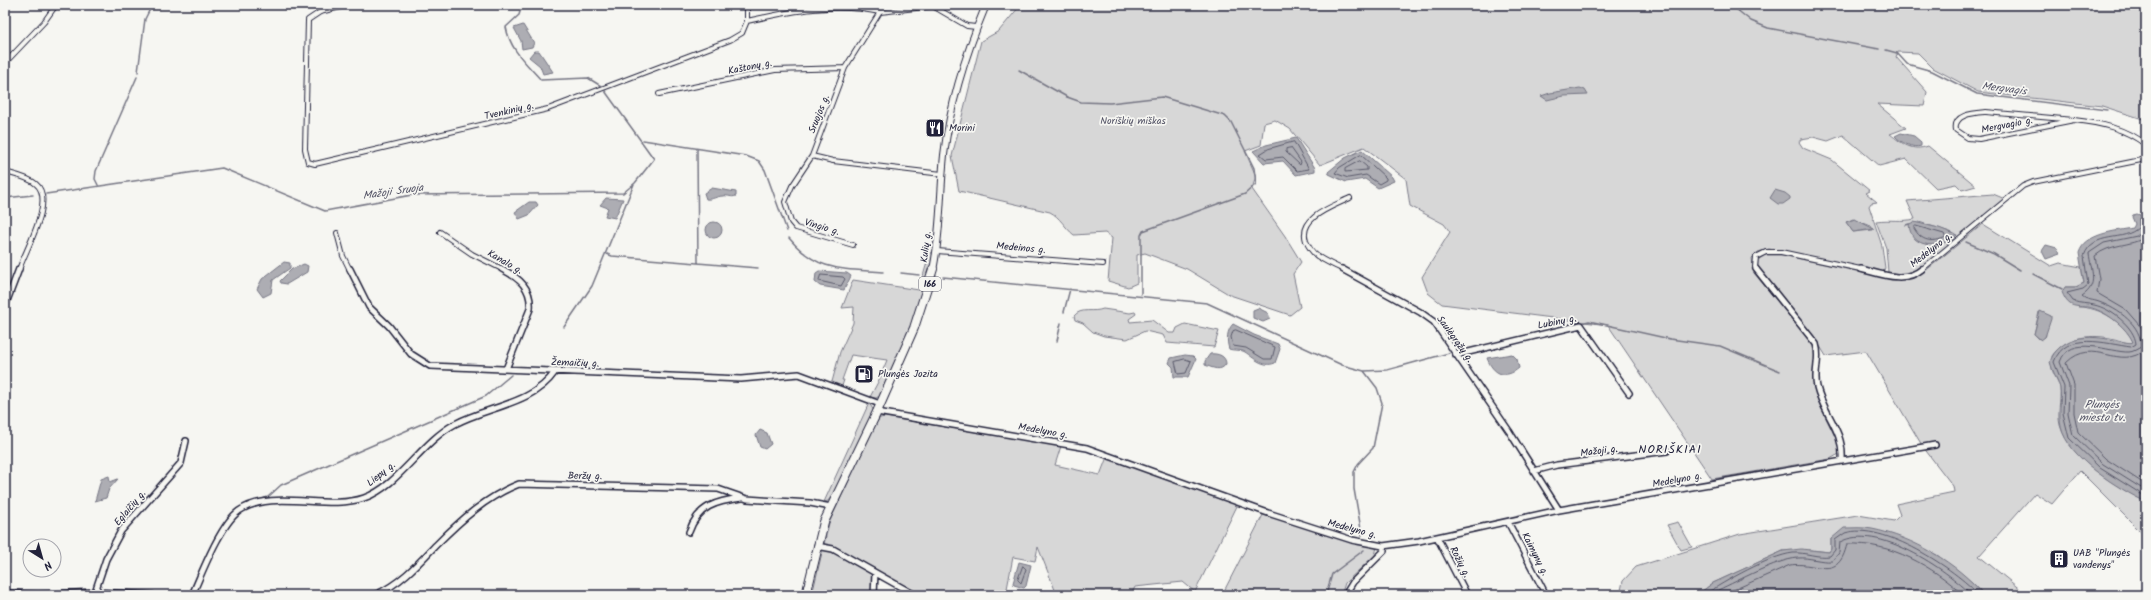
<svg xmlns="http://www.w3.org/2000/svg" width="2151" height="600" viewBox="0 0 2151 600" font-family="Kalam,sans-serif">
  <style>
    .green { fill: #d7d7d7; stroke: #7c7c89; fill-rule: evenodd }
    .water { fill: #adadb3; stroke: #757583 }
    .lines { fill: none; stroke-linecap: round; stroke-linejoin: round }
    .shore { stroke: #5a5a6b; stroke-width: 1 }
    .stream { stroke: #757583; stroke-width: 1.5 }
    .street-far1-casing { stroke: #22223b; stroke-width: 6 }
    .street-casing { stroke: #22223b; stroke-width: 8 }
    .primary-far1-casing { stroke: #22223b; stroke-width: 8 }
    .primary-casing { stroke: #22223b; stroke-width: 10 }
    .street-far1 { stroke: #f6f6f2; stroke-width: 4 }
    .street { stroke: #f6f6f2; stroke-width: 5 }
    .primary-far1 { stroke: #f6f6f2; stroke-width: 6 }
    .primary { stroke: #f6f6f2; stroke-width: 8 }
    .labels { text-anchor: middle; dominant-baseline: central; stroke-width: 3.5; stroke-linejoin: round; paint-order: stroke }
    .shield { fill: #f6f6f2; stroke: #626272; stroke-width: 1 }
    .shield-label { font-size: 9px; font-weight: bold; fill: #22223b }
    .street-label { font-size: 10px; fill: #22223b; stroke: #f6f6f2 }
    .park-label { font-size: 10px; fill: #4f4f62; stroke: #f6f6f2 }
    .poi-label { font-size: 10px; fill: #22223b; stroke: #f6f6f2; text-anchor: start }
    .water-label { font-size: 11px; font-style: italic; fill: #535365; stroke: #f6f6f2 }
    .quarter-label { font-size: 12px; letter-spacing: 1px; fill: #22223b; stroke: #f6f6f2 }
  </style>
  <rect width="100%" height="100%" fill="#f6f6f2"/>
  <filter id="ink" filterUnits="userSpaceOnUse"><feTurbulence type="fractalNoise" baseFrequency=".025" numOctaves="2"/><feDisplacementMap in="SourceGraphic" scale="8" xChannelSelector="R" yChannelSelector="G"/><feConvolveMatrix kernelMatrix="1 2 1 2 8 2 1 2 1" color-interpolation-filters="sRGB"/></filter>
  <g filter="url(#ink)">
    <!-- green -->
    <path class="green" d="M1029,5h1117v115l-44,-14 -124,-14 -45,-24 -15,-15 -20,-1 -2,5 31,35 -3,14 -47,-2 29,24 -16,6c13,10 22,18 38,12l48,40 -14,4 -6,-6 -20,4 -30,-29 -27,7 -36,-31 -15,6 -15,-4 -12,2 -2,3 4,6 29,12 38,31 -4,2 11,9 -6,1 -2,3 13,40 3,22 -2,4 -114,-23 -11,3 -6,6 2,15 61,74c1,12 -3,22 -2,34 2,19 18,46 26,64v9l-9,5 -118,20 -104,-154 -166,-21 -14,-11 -6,-16 28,-45 -6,-8 -34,-18 -4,-27 -42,-32 -44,18 -30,-36 -15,-9 -11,3 -3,22 -16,6 11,25 -4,13 33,47 16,26 -8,12 7,33 -10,8 -60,-20 -43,-26 -42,-16 -8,2v28l-9,4 -20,-6 4,-43 -7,-5 -31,2c-9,-7 -14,-18 -24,-23l-91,-21 -7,-35 29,-115 18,-10 20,-24zM1853,219l18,7 2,4 -20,2 -7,-10z
      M1993,194l12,5 -82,67c-8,6 -25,14 -35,6l-2,-24 -10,-27c14,-2 26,1 39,-2l-8,-18zM1919,222l34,11v6c-15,6 -26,9 -39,-1z
      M1983,224l68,42 9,-3 21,4 3,16 -8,4h-11l13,20c22,0 45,15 55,34l-2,2c-7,0 -14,-4 -21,-5 -21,-4 -45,-1 -58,18 0,4 -1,9 0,13 1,6 7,12 8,19 1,13 -3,25 0,37 10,35 56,61 86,77v35l-66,-66 -28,33 -17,-11 -56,63 48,39h-43l-11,-12 -36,-28 -36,-16h-70v10l-2,3 -17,-2 -29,1 -70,32 -16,12h-77l3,-14 13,-14 104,-33 118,-19 36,6 6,-6 -4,-11 58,-12 -1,-6 -30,-39 -57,-96 -40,5 -8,-13 -60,-74v-9l7,-5h17l111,24h15l16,-7zM2039,312l7,23 -1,2 -6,2 -5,-5z
      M930,252l3,2c-6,50 -32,97 -53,142l-4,2 -6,-1 8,-15 9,-22 -36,-5 -9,25h2l-2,6 -10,-4 8,-30 13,-29 1,-16 -12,1 11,-28 66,10z
      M1103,309l27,4 5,-1 1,2 -7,5 1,3 22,-2 17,13h6l2,-5 8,-4 34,7 -5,16 -47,-4 -4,-8 -18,-4 -18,8 -23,-3 -11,-4 -10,-9 -8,-3 -1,-4c7,-9 19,-3 29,-7z
      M869,403l5,8 -39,81 -7,9 -4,1z
      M885,417l176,29 -6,19 45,10 7,-18 131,47 -43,88 -12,-10 -48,5 -4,8h-74l-19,-48 -3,14 -22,-4 -7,37 2,1h-87l-48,-26 -1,26h-60l17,-72 47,-100 4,-5z
      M1264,513l81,27 32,7 -2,8 -30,28 -4,12h-119z
      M1678,522l14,25 -11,3 -14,-25z"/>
    <!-- water -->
    <path class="water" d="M523,25l11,18 -2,4 -10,2 -1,-8 -7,-13z
      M534,51h5l14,21 -10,2 -3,-8 -11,-9z
      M1580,88l5,2 3,5 -24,1 -17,4 -6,-4 9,-3z
      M1901,133l13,3 7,6v4c-8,3 -21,-4 -26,-10z
      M1296,138l19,30v3l-19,4 -13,-14 -19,2 -11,-12 13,-6z
      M1362,150l30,27 2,4 -16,7 -13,-9 -19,3 -17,-8 -1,-2 17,-14z
      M712,188l24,4v4c-5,2 -7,-1 -13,0 -6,0 -11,4 -17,3l-2,-6z
      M1775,190l10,3 5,4v2l-7,5h-5l-8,-6z
      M606,198l17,1 -8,19 -10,-2 3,-8 -8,-3z
      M529,202h7l2,3 -9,10 -10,4 -4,-7z
      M2137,214l9,3v285c-27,-13 -78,-44 -85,-75 -3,-13 1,-26 -1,-39 -2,-9 -8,-17 -10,-26 3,-9 8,-14 16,-19 23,-14 62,3 67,-1 -6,-14 -24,-28 -38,-33 -16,-6 -25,4 -33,-17l3,-5h11l8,-4 -5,-30c6,-20 37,-22 54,-25l2,-4 -3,-7 1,-2z
      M1855,219l19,10 -21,3 -7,-10z
      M1914,222l25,6 18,7c-15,14 -47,15 -48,-11z
      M706 230a8 8 0 1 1 16 0a8 8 0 1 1-16 0Z
      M2046,245l11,3 3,6 -14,5 -4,-8z
      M284,262l6,1v5l-17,12 -2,13 -8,4 -6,-8 5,-10z
      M304,264l4,2 -1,6 -20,12 -6,-1 -1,-2 12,-12z
      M819,271l28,2 4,3 -7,14 -24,-4 -5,-4 1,-9z
      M1258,308l10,5 2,6 -7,3 -10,-4v-8z
      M2040,311l11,5v3l-6,18 -4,3 -7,-6z
      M1233,324l21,11 24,9 2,5 -5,14c-12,5 -21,-5 -30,-11 -5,-3 -11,-1 -16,-3 -3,-9 -2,-19 4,-25z
      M1210,354c8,-1 16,2 16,10 -5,8 -13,4 -21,1v-4z
      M1512,354l5,5 2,9c-14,12 -26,6 -32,-10z
      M1185,355l8,1 3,3 -8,18h-14l-1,-10 -4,-4 2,-5z
      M760,430l7,3 4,11 -6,5 -5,-2 -4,-12z
      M109,476l1,6 8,-3 -9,10 -3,9 -11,3 6,-22z
      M1844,528c9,0 19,-1 28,1 41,8 85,34 112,66h-287l16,-12 70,-32 18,-2 28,3 2,-3v-10z
      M1019,562l12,3 -5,21 -2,2 -10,-3 -1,-2z"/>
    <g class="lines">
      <!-- shore -->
      <path class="shore" d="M1294,142l15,27 -12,2 -14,-14 -17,2 -6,-5 8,-5z
        M1291,148l10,14 -1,3 -14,-13v-3z
        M1361,155l25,23v2l-7,4 -13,-9 -18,3 -13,-5 4,-5z
        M1360,161l7,6v3l-22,2v-3z
        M2146,220l-7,-1v8c-15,16 -46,3 -55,29l4,29 -5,4 -16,4 6,8c7,3 14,2 21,4 16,3 41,22 42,39l-5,3c-24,-3 -66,-17 -77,15l10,25 -1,26 6,25 31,30 46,29
        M2146,225l-9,11 -33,7 -15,10c2,18 10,32 -7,43 4,4 12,4 17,6 19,7 43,23 42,45 -4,2 -8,5 -12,5 -19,1 -59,-19 -69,10l9,24 -1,27 5,22 30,29 43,27
        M1916,226l28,8 2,3c-13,6 -25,5 -32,-9z
        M2146,237c-16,10 -36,6 -51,19l4,23 -2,14 29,17 20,23
        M821,275l22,2 2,2 -4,7 -22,-5z
        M1236,330l39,17 -3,12h-8l-18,-11 -13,-2 -2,-9 2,-6z
        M2146,349c-27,24 -52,-14 -80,14l8,22v28l4,19 28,27 40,26
        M1185,359l6,2 -5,12 -8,1 -3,-12z
        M1023,566l3,3 -5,14 -3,-3z
        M1704,595c21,-14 65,-39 89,-42 13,-1 24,5 37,3l5,-6v-10c3,-2 7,-5 10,-7 38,-12 110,36 134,62
        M1712,595l6,-5c22,-10 57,-30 80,-32 12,-1 22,4 34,3l7,-8 1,-11c37,-20 106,27 132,53
        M1722,595l68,-30c27,-4 48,18 57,-21 44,-2 85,22 117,51"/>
      <!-- stream -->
      <path class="stream" d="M522,5l-3,10 -13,12c4,23 20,36 35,53l47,-2 13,8
        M1731,5l20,16 17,7 111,21
        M1886,50l11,3 10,11 25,7 45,23 130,16
        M1019,70l48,27 14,5 29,1 52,-6 63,19 6,6 23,46 2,16 -11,10 -102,37 -2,4v59
        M138,72l7,-53 7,-14
        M643,140l103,16 13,5 6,9 22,61
        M697,149l1,114
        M98,185l-3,-6 1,-8 41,-94
        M46,194l176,-26 103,43 87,-16 211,-2 12,-10 19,-24 -49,-68
        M5,198l28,-3
        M1906,225l3,-1
        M789,238c28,34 53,31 94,34
        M1966,242l28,12 26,16
        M607,254l5,2 146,12
        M901,273l18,2
        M2033,274l29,15
        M943,277l264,26 135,62 22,6 13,17 5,15 -9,45 -15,16 -4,8v17l8,46
        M1064,312l6,-23
        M1581,323l8,-2 81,18 50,7 60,25
        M564,327l28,-41 42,-102
        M1550,329l20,-4
        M1057,341l4,-18
        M1364,371l23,-1 62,-17
        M237,510l12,-7 19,-6 13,-12 205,-89 25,-21
        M1326,595l6,-21 32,-24"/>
      <defs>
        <path id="street-far1" d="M349,5l-29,7 -12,8 -3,129 3,13 7,2 233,-55 182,-69 12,-7 5,-12c45,-10 88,-19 133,-9
          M747,5v16
          M931,5l36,21 9,1
          M934,6l-54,6 -35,56 -33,88 21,5 109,13
          M5,63l39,-41 12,-17
          M659,94l116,-24 70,-2
          M1986,112l88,8 -95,19 -11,-1 -12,-8c-3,-16 18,-17 30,-18z
          M2074,120c26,3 51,8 72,25
          M812,156l-20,30 -7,16 6,20 5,6 57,17
          M5,172c10,3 23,5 31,12 20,16 -12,68 -17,86
          M440,232l32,22 32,16
          M337,233l6,23 7,14
          M937,251l166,13
          M1344,270c-9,-4 -19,-9 -27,-14 -4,-3 -9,-10 -11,-15 -8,-24 28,-35 44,-43
          M1757,270l-2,-3 1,-10 10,-5h15l84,18
          M1921,270l102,-84 10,-4 113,-23"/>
        <path id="street" d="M350,269l19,38 20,19 22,28 19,12 311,13 58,-5 81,30
          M502,269c17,9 30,19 28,40l-24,60
          M1342,269l78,43 14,10 75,109 50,79
          M1756,269l60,75c5,15 -3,28 1,43 6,26 27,44 25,72
          M1861,269c20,5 44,15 61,0
          M5,306l14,-37
          M1456,355l125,-30 48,68
          M877,412l210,36 181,65 84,27 31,6 36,-5 140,-31 376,-65
          M1534,471l23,-6 110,-14
          M1508,522l38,73
          M689,532c9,-26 27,-31 53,-34
          M1437,537l30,58
          M817,546l16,3 82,46
          M95,592l11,-33 15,-28 60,-68 5,-22
          M5,593l33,2 57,-3 57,3
          M192,595c10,-22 28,-70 47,-84 34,-23 87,0 125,-13 35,-12 57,-56 91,-74 33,-18 77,-19 100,-52
          M375,595c25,-11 43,-31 61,-50 25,-25 50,-48 83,-61l199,5 29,10 63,4 21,4
          M874,595l1,-22
          M1345,595l8,-13 31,-31 -1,-5"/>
        <path id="primary-far1" d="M933,270c8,-37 7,-77 11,-115 6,-52 22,-102 42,-150"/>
        <path id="primary" d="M806,595l18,-73 53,-110 37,-84 19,-59"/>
      </defs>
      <!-- street-far1 casing -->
      <use href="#street-far1" class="street-far1-casing"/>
      <!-- street casing -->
      <use href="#street" class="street-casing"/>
      <!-- primary-far1 casing -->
      <use href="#primary-far1" class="primary-far1-casing"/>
      <!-- primary casing -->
      <use href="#primary" class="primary-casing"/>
      <!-- street-far1 -->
      <use href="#street-far1" class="street-far1"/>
      <!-- street -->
      <use href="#street" class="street"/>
      <!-- primary-far1 -->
      <use href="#primary-far1" class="primary-far1"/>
      <!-- primary -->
      <use href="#primary" class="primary"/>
    </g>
  </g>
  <!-- icons -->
  <defs>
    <symbol id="restaurant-square" viewBox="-11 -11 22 22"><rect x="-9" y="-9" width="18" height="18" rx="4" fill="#22223b" stroke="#f6f6f2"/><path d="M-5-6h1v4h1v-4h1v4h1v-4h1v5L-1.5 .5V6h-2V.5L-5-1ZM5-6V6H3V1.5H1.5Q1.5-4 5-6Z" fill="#fff"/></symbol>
    <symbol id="fuel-square" viewBox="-11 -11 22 22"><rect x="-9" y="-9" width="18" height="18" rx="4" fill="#22223b" stroke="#f6f6f2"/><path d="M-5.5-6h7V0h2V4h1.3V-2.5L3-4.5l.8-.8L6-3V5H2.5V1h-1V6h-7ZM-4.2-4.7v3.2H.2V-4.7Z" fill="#fff"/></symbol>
    <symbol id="building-square" viewBox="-11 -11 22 22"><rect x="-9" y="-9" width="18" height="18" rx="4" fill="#22223b" stroke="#f6f6f2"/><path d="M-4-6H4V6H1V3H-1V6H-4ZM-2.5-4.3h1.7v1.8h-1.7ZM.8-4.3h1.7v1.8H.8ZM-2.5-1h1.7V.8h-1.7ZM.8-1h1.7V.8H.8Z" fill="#fff"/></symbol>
  </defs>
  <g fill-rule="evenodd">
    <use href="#restaurant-square" x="924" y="117" width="22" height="22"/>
    <use href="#fuel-square" x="853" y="363" width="22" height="22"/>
    <use href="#building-square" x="2048" y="548" width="22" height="22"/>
  </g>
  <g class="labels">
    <!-- shield labels -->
    <rect class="shield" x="919" y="277" width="22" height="14" rx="3"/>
    <g class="shield-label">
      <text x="930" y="284">166</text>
    </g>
    <!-- street labels -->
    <g class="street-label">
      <text transform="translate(750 67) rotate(-11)">Kaštonų g.</text>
      <text transform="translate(509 111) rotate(-13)">Tvenkinių g.</text>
      <text transform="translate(819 114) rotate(-68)">Sruojos g.</text>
      <text transform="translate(2007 125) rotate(-11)">Mergvagio g.</text>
      <text transform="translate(822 227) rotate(17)">Vingio g.</text>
      <text transform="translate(926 247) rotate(-83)">Kulių g.</text>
      <text transform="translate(1021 248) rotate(5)">Medeinos g.</text>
      <text transform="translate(1931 250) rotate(-38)">Medelyno g.</text>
      <text transform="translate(505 262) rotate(30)">Kanalo g.</text>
      <text transform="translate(1557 322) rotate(-11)">Lubinų g.</text>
      <text transform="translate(1455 339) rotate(54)">Saulėgrąžų g.</text>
      <text transform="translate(575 363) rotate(2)">Žemaičių g.</text>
      <text transform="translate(1043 431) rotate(10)">Medelyno g.</text>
      <text transform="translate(1599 451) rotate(-7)">Mažoji g.</text>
      <text transform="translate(381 474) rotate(-39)">Liepų g.</text>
      <text transform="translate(585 476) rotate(1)">Beržų g.</text>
      <text transform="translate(1677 480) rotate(-10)">Medelyno g.</text>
      <text transform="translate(130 508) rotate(-50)">Eglaičių g.</text>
      <text transform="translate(1352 529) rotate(15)">Medelyno g.</text>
      <text transform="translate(1535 554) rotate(63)">Kaimynų g.</text>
      <text transform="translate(1460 562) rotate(63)">Rožių g.</text>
    </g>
    <!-- park labels -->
    <g class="park-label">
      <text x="1133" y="121">Noriškių miškas</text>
    </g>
    <!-- poi labels -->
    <g class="poi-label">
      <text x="949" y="128">Morini</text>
      <text x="878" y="374">Plungės Jozita</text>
      <text x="2073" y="553">UAB "Plungės<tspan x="2073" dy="12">vandenys"</tspan></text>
    </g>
    <!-- water labels -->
    <g class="water-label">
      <text transform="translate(2004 89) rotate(7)">Mergvagis</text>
      <text transform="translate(393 192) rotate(-8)">Mažoji Sruoja</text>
      <text x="2102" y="405">Plungės<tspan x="2102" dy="13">miesto tv.</tspan></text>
    </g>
    <!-- quarter labels -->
    <g class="quarter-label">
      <text x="1670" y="449">NORIŠKIAI</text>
    </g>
  </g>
  <!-- margin -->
  <rect width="2151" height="600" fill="none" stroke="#f6f6f2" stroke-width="20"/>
  <rect x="10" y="10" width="2131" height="580" fill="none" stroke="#22223b" stroke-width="1.5" filter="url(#ink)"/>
  <!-- north arrow -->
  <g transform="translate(42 558) rotate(143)"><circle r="19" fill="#f6f6f2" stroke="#a1a1a9"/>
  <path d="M0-3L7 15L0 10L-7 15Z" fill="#22223b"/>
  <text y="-6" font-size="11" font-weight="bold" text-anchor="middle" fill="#22223b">N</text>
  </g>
</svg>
